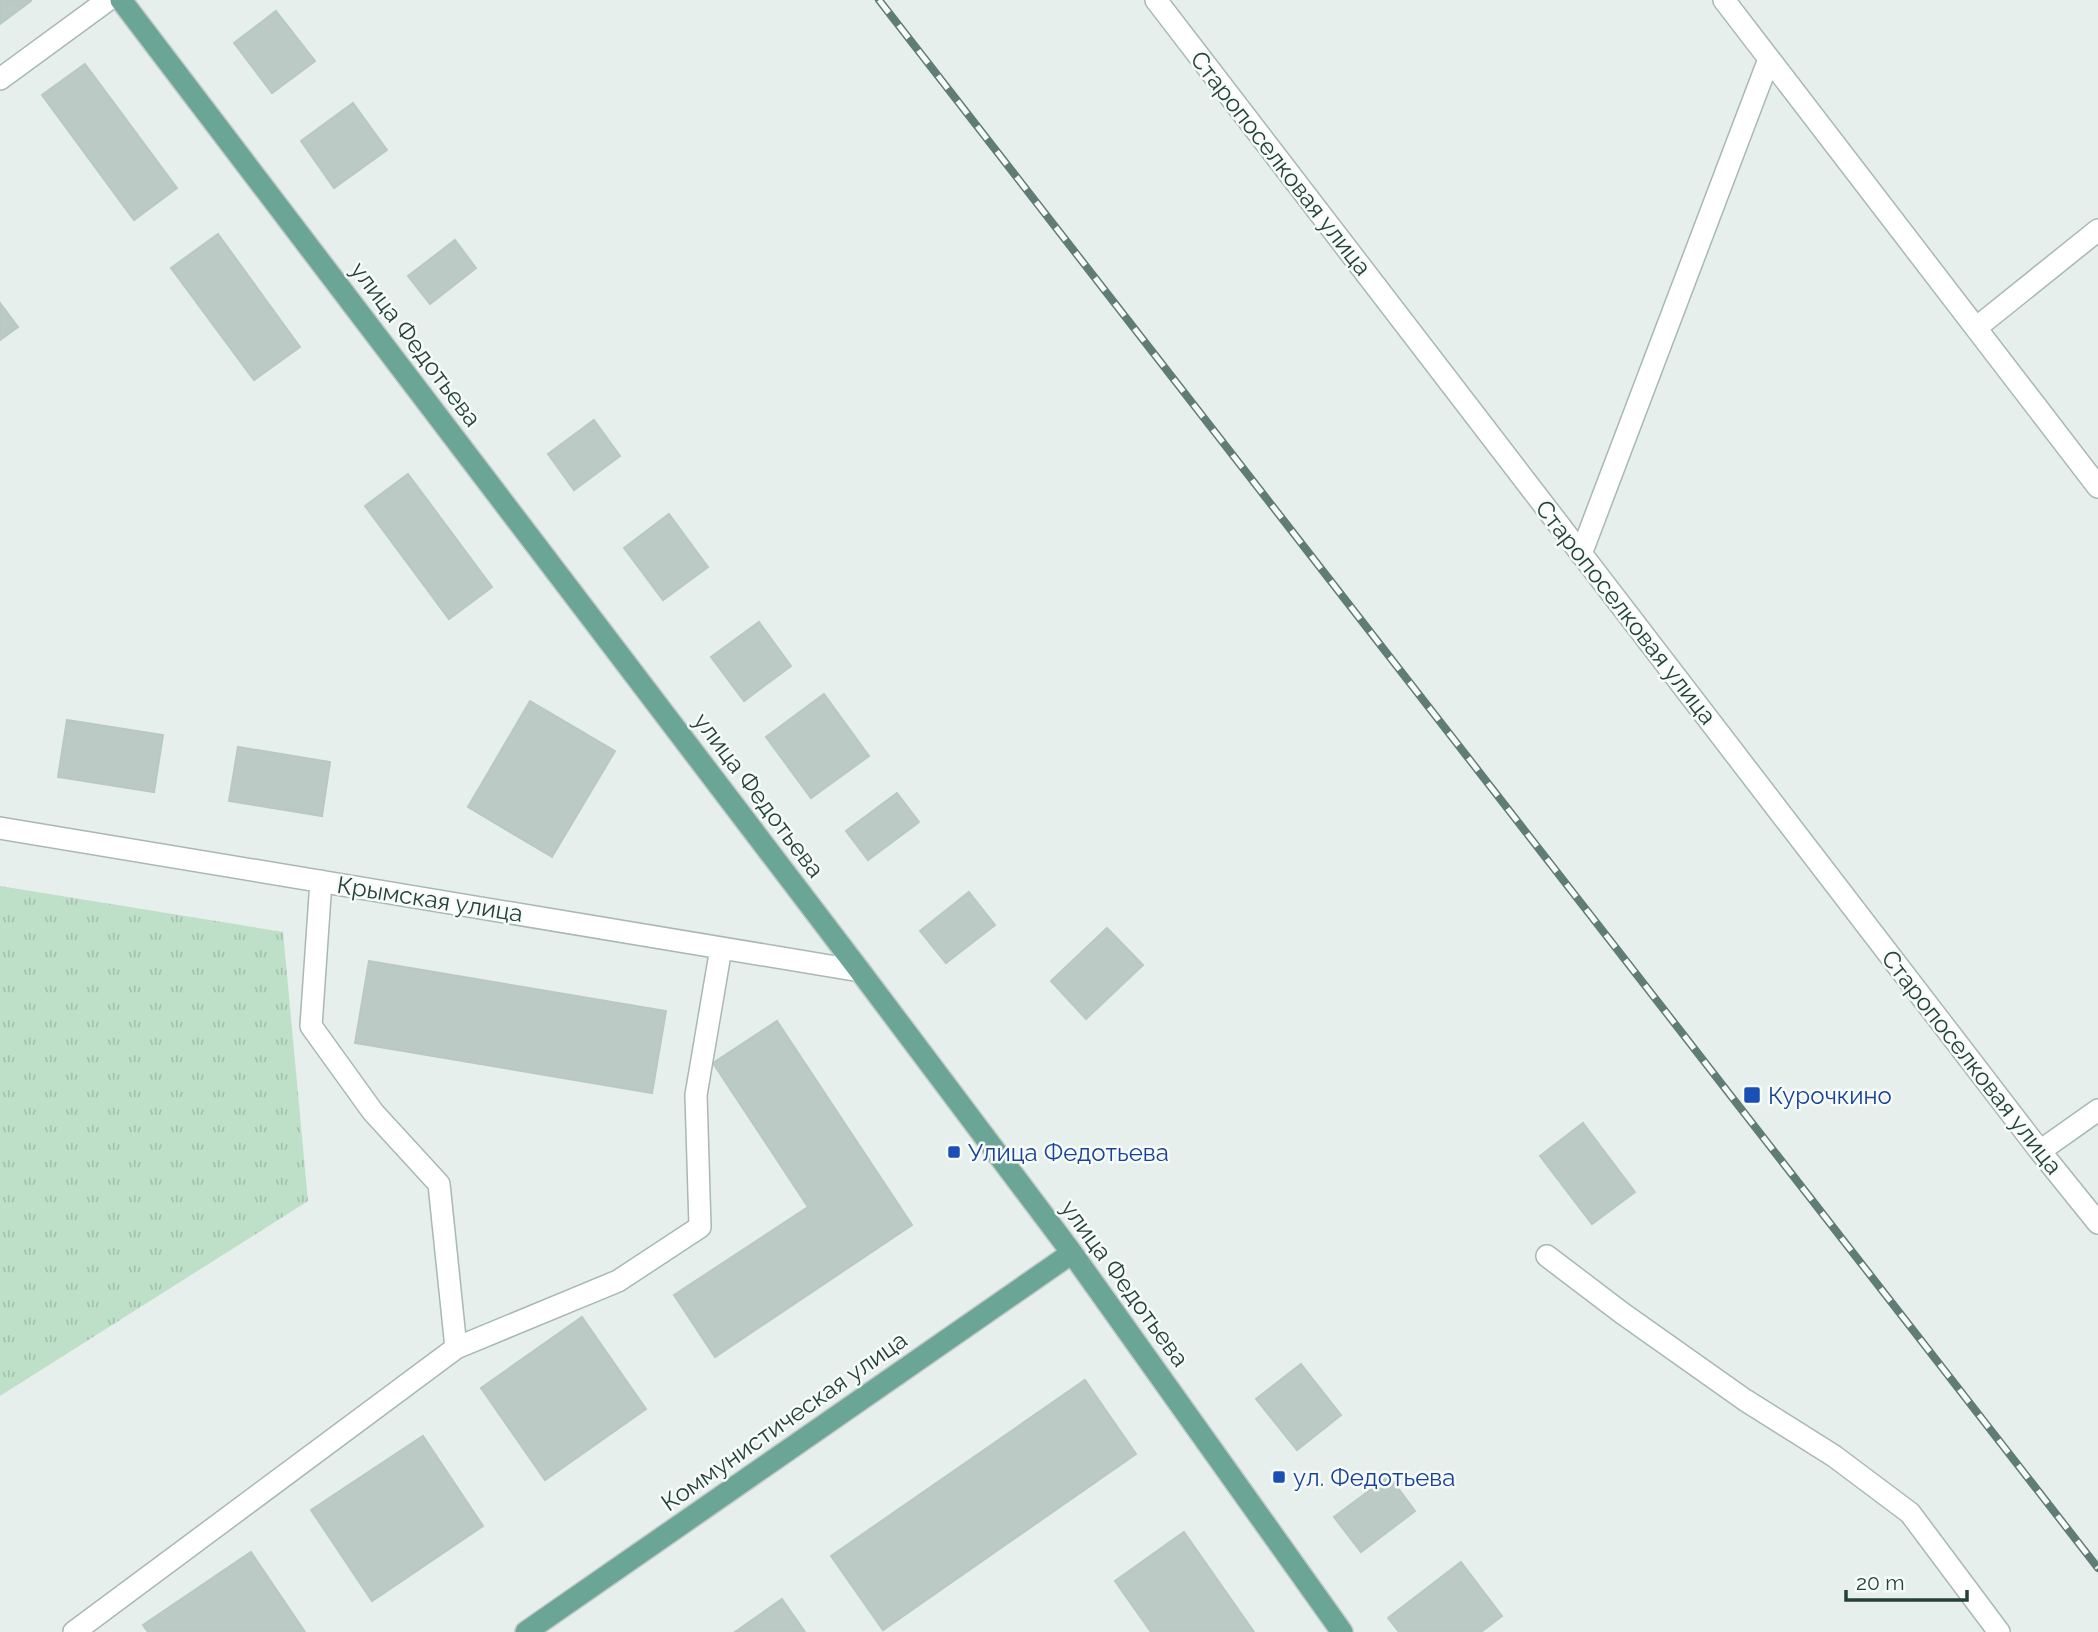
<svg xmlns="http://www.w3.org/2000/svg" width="2098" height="1632" viewBox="0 0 2098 1632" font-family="Raleway,sans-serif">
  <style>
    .park { fill: url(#park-tufts) }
    .building { fill: #bbcac4; stroke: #b8c9c2; stroke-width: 2 }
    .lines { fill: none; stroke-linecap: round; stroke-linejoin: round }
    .minor-casing { stroke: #a8b8b2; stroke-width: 24 }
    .major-casing { stroke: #c2cac8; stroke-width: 24 }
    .minor { stroke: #fff; stroke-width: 21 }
    .major { stroke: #6aa596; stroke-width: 21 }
    .rail-casing { stroke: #5f7d75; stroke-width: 8 }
    .rail { stroke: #f7fbf9; stroke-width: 5; stroke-dasharray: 16; stroke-linecap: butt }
    .transit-dot { fill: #1a4fb4; stroke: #f7fbf9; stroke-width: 2.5 }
    .labels { text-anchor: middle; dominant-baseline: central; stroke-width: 5; stroke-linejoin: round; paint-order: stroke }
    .street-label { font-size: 24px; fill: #24423a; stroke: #f7fbf9 }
    .transit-label { font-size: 24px; fill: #164399; stroke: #f7fbf9; text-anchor: start }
  </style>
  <defs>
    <pattern id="park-tufts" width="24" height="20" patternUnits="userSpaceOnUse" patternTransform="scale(1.75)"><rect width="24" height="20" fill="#bfe0c8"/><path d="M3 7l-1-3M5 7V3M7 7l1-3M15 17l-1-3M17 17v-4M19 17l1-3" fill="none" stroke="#a4c1ad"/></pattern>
  </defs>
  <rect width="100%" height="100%" fill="#e6efeb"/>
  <!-- park -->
  <path class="park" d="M0,886l283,46 25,269 -308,195z"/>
  <!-- building -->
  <path class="building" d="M0,0h30l1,1 -31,23z
    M276,11l39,50 -43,32 -38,-50z
    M85,64l92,124 -43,32 -92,-125z
    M353,103l34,47 -53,38 -33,-47z
    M218,234l82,113 -46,33 -83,-112z
    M455,240l21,28 -46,36 -22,-28z
    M0,303l18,24 -18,13z
    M594,420l26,36 -46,34 -26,-36z
    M408,474l84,113 -43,32 -84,-113z
    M669,514l39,53 -45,33 -39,-52z
    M759,622l32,44 -47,35 -33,-44z
    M824,694l45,62 -58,42 -45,-61z
    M530,701l85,50 -63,106 -84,-50z
    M67,720l96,15 -9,57 -96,-15z
    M238,747l92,15 -8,54 -93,-15z
    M897,793l22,29 -51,38 -22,-29z
    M969,892l26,33 -49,38 -26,-32z
    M1107,928l36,37 -57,54 -35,-38z
    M369,961l297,50 -14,82 -297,-50z
    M777,1021l135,204 -197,132 -41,-62 134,-88 -95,-144z
    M1583,1123l52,69 -43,32 -52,-68z
    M582,1317l64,92 -101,71 -64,-92z
    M1301,1364l40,51 -44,35 -41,-51z
    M1085,1380l51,74 -253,176 -52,-74z
    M423,1436l60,90 -111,75 -61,-91z
    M1389,1476l26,35 -54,41 -27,-35z
    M1184,1532l70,100h-103l-36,-51z
    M251,1552l54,80h-157l-5,-7z
    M1461,1562l41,54 -21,16h-82l-11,-14z
    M782,1599l23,33h-70z"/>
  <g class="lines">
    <defs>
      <path id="minor" d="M1156,0l884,1151 58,72
        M1724,0l374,487
        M0,79l108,-79
        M1976,328l122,-98
        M1581,554l188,-495
        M0,828l860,143
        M321,881l-10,145 62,86 66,72 17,164
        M2040,1151l58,-41
        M1547,1256l75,57 123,87 89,56 76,57 89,119
        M74,1632l382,-284 162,-67 82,-54 -4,-132 25,-147"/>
      <path id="major" d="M121,0l739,971 212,282 270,379
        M526,1632l546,-379"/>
    </defs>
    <!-- minor casing -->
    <use href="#minor" class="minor-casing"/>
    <!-- major casing -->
    <use href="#major" class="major-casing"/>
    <!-- minor -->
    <use href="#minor" class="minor"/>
    <!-- major -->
    <use href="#major" class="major"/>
    <defs>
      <path id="rail" d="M879,0l1219,1568"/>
    </defs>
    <!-- rail casing -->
    <use href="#rail" class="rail-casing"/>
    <!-- rail -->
    <use href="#rail" class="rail"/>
  </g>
  <!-- markers -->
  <g class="transit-dot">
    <rect x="1743" y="1086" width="18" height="18" rx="3.5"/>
    <rect x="947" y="1145" width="14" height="14" rx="3.5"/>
    <rect x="1272" y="1470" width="14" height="14" rx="3.5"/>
  </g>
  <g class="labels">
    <!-- street labels -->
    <g class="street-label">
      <text transform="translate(1281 163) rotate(52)">Старопоселковая улица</text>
      <text transform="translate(416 344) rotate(53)">улица Федотьева</text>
      <text transform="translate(1626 612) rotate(52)">Старопоселковая улица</text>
      <text transform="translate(759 795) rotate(53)">улица Федотьева</text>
      <text transform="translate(430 899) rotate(9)">Крымская улица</text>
      <text transform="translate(1972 1062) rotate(52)">Старопоселковая улица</text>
      <text transform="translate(1125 1283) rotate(54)">улица Федотьева</text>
      <text transform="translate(784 1421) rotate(-35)">Коммунистическая улица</text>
    </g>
    <!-- transit labels -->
    <g class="transit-label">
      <text x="1768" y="1095">Курочкино</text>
      <text x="968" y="1152">Улица Федотьева</text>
      <text x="1293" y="1477">ул. Федотьева</text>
    </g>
  </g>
  <!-- scale -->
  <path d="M1846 1590v10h121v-10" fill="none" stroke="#24423a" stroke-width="3.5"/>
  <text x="1856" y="1590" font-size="21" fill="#24423a" stroke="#f7fbf9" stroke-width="5" paint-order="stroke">20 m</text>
</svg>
